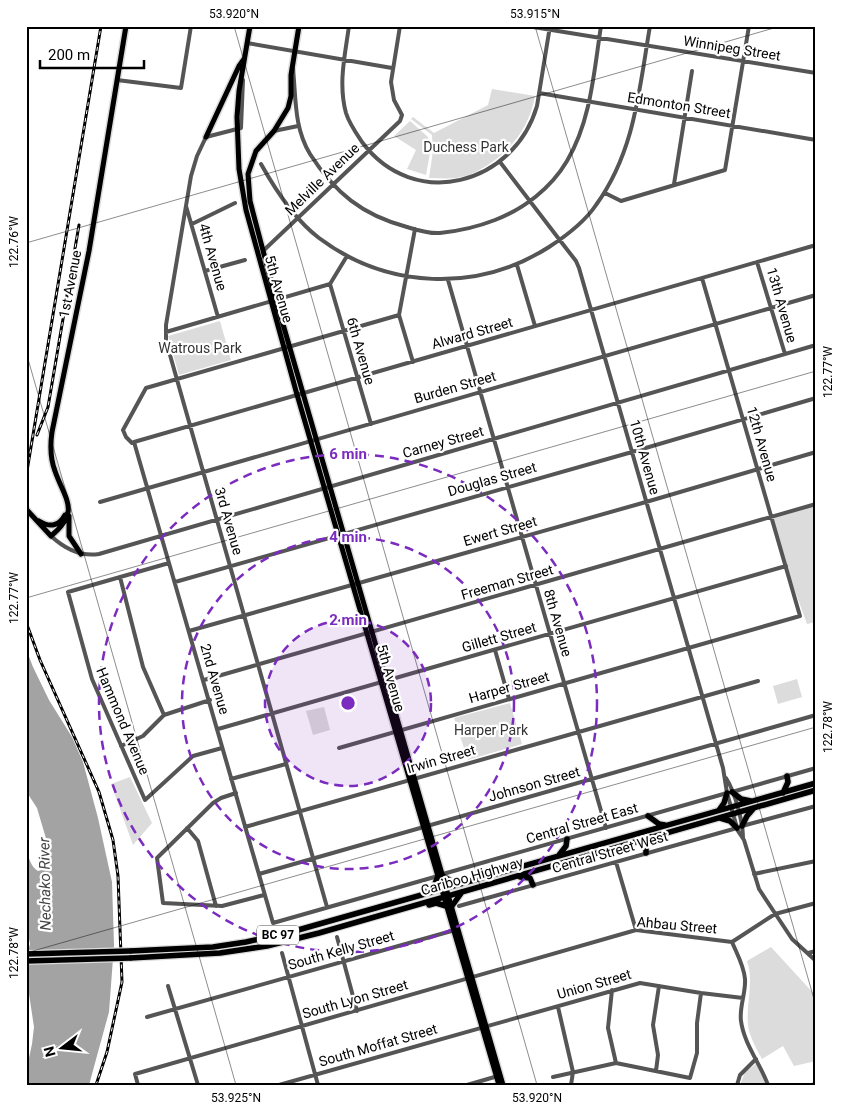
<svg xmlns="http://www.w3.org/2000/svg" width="842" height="1111" viewBox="0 0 842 1111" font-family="Roboto,sans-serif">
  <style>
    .green { fill: #dcdcdc }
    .water { fill: #a3a3a3 }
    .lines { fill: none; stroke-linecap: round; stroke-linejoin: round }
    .major-casing { stroke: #dbdbdb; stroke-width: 8 }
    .highway-casing { stroke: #dbdbdb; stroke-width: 8 }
    .minor { stroke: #555; stroke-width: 4 }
    .major { stroke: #000; stroke-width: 5 }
    .highway { stroke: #000; stroke-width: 5.5 }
    .rail-casing { stroke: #000; stroke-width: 3 }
    .rail { stroke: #fff; stroke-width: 1; stroke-dasharray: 4; stroke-linecap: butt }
    .highway-bridge-casing { stroke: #dbdbdb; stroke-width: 8; stroke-linecap: butt }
    .highway-bridge { stroke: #000; stroke-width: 5.5 }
    .ticks { fill: none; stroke: #000; stroke-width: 1; stroke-opacity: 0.45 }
    .ring { fill: none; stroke: #7b2cbf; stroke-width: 2.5; stroke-dasharray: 9 6 }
    .labels { text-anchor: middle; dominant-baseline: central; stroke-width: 4.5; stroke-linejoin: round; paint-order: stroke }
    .shield { fill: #fff; stroke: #4c4c4c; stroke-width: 1 }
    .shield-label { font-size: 12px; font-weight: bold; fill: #000 }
    .street-label { font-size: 14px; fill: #000; stroke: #fff }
    .park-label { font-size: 14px; fill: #333; stroke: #fff }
    .water-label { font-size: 15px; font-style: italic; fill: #444; stroke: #fff }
    .centre { fill: #7b2cbf; stroke: #fff; stroke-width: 2.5 }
    .ring-label { font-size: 15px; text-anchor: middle; font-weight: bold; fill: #7b2cbf; stroke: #fff; stroke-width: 4.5; stroke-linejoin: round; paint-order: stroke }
    .neatline { fill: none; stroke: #000; stroke-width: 2 }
    .ticks-label { font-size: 12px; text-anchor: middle; fill: #000 }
  </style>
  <rect width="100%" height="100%" fill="#fff"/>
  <!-- green -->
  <path class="green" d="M492,89l43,7c-5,28 -20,50 -43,66 -11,8 -22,14 -36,16 -8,1 -18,0 -27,0l4,-27 -1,-16 -21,-16 2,-2 21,16 54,-28z
    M410,121l18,16 2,16 -4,22 -19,-6 9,-19 -22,-14z
    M220,321l11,39 -52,15 -11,-39z
    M816,503v119l-9,2 -21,-58 -14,-50z
    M797,679l5,18 -24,7 -5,-18z
    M510,703l12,41 -54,16 -14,-42z
    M324,707l6,23 -17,5 -7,-24z
    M130,777l22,46 -19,22 -22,-61z
    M771,947l45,49v65l-22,5 -11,-20 -21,13c-5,-9 -10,-18 -13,-28 -5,-24 6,-47 -2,-70z
    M757,1063l9,22h-26l5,-13z"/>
  <!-- water -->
  <path class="water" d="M26,649l7,18 16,33 23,37 11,25 15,56 14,64 2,63 -5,67 -20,73h-63v-13l6,-28 2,-17 -8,-53v-16l4,-14 -4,-21v-73c3,8 5,17 12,21l7,-2 5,-6v-11l-13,-44 -11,-17z"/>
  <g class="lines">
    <defs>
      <path id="major" d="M250,26l-11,65 -2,26 2,52 7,41 50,181 203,694
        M299,26l-8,49v21l-3,12 -14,23 -18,20 -8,23 2,27 26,99 227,785
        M206,137l33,-71 5,-7
        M26,509l25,27c30,-25 14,-36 4,-65 -5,-13 -5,-25 -3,-39l37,-181 37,-225
        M69,516v20l12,18
        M39,521c11,7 20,5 26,-6"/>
      <path id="highway" d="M732,792l9,7 10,2
        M783,793l5,-11 -1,-6
        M719,810l5,-7 3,-10
        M648,816l11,8 6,1
        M720,818l10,3 7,7
        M742,826l5,-10 7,-8
        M646,853v-8l5,-8
        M559,855l7,-9 1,-7
        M443,876l8,5 9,2
        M520,877l10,1 3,7
        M427,891l7,-5 4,-10
        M429,905l7,-2 10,3
        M452,906l10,-14
        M130,951l83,-4 33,-5 45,-10 525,-149
        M130,958l90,-5 47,-7 52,-13 497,-143"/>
    </defs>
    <!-- major casing -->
    <use href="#major" class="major-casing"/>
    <!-- highway casing -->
    <use href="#highway" class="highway-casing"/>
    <!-- minor -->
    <path class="minor" d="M349,26c-4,29 -11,58 -3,87 3,10 10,20 16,29 52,70 152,43 175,-36l13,-80
      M527,26l289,47
      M247,43l145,25
      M293,69c3,29 1,59 17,85 25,39 52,61 97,73 10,3 22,7 33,6 20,-2 37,-6 55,-13 29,-11 56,-32 72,-59 24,-40 27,-90 34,-135
      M117,80l64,8 10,-62
      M243,80l-2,48 -35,9 -9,19 -6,20 -25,149v16l161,566
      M539,93l277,47
      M274,131l24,-5
      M500,162l62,81 14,18 3,7 144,500 4,25 11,38 6,9 15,49 33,50 24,22
      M261,164c15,27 33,55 58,74 68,51 158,55 230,9 17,-11 35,-24 47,-42 39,-54 43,-115 54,-179
      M674,184l18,-113
      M605,193l16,8 104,-31 24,-144
      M186,206l32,111
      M192,224l43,-21
      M263,251l137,-130 2,-6 -8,-15 -3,-18 9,-56
      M757,262l28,92
      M517,265l18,61
      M205,271l40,-11
      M448,280l158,548
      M330,284l41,140
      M166,332l164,-48 17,-28
      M413,362l-14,-47 16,-86
      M134,442l682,-197
      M134,442l139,481 165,-47
      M134,442l-2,1 -6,-6 -3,-7 23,-42 253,-73
      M100,502l716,-207
      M51,536c14,13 29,21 48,18l717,-209
      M169,563l-101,29 24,87 53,121 48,-44 29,-8
      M120,577l23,90 21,48
      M175,582l457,-130 184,-54
      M189,631l457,-129 170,-50
      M495,650l14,49
      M204,680l612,-176
      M218,729l568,-163
      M121,746l22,-10 21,-21 46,-15
      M339,748l461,-132 -98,-338
      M726,778c9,14 17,44 17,60
      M231,779l55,-15
      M732,792l84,-24
      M236,793l-15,5 -8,5 -56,55 6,45 59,3 42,-11
      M742,826l74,-20
      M245,827l513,-146
      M187,828l11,13 18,65
      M616,862l20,68
      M259,874l557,-159
      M443,874l284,-81
      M754,874l62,-13
      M459,906l278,-78
      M337,937l20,74
      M732,942c5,12 12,24 13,37 1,14 -6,28 -4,42 3,23 19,42 27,64
      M282,953l36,132
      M808,953l8,-2
      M168,986l30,99
      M612,990l-4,38 8,35
      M558,1007l15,65 -2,13
      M147,1017l308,-87
      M656,1071l2,-16 -5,-30 6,-39
      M553,1077l63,-14 74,15 7,-25v-30l4,-30
      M138,1085l-3,-11 501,-144 96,12 43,-28 41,-11
      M279,1085l361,-102 61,10 42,5
      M467,1085l31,-9
      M737,1085l3,-10 16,-16
      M813,1085l3,-1"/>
    <!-- major -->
    <use href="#major" class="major"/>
    <!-- highway -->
    <use href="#highway" class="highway"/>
    <defs>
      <path id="rail" d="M37,435l11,-28 31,-182
        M26,477l75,-451
        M26,622l14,38 59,132 14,48 5,36 4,106 -15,70 -11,33"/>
    </defs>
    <!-- rail casing -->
    <use href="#rail" class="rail-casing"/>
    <!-- rail -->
    <use href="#rail" class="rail"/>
    <defs>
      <path id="highway-bridge" d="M26,954l104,-3
        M26,961l104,-3"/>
    </defs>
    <!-- highway-bridge casing -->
    <use href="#highway-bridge" class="highway-bridge-casing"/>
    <!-- highway-bridge -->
    <use href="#highway-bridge" class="highway-bridge"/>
  </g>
  <!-- ticks -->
  <path class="ticks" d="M234,26l303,1059M535,26l281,980M26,243l755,-217M26,352l210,733M26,598l790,-227M26,953l790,-226M806,1085l10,-3"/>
  <!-- distance rings -->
  <circle cx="348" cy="703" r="83" fill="#7b2cbf" fill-opacity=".12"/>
  <g class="ring">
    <circle cx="348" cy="703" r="83"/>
    <circle cx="348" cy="703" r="166"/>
    <circle cx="348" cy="703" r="249"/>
  </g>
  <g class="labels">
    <!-- shield labels -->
    <rect class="shield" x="257" y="925.5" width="42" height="19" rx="4"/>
    <g class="shield-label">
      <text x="278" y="935">BC 97</text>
    </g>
    <!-- street labels -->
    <g class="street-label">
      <text transform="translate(732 48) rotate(9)">Winnipeg Street</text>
      <text transform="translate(679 105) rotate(9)">Edmonton Street</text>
      <text transform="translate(322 179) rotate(-44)">Melville Avenue</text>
      <text transform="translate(213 257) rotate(74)">4th Avenue</text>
      <text transform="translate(70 284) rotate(-79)">1st Avenue</text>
      <text transform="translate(279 289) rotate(74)">5th Avenue</text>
      <text transform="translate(782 305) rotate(74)">13th Avenue</text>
      <text transform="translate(472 333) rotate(-16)">Alward Street</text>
      <text transform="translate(361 351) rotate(74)">6th Avenue</text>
      <text transform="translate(455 387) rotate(-16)">Burden Street</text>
      <text transform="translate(443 442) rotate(-16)">Carney Street</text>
      <text transform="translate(762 444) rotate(74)">12th Avenue</text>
      <text transform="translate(645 457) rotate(74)">10th Avenue</text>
      <text transform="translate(492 479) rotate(-16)">Douglas Street</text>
      <text transform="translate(229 521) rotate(74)">3rd Avenue</text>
      <text transform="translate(500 531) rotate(-16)">Ewert Street</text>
      <text transform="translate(507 582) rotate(-16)">Freeman Street</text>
      <text transform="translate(558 623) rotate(74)">8th Avenue</text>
      <text transform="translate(499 637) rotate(-16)">Gillett Street</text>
      <text transform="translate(391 678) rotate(74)">5th Avenue</text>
      <text transform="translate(215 679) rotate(74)">2nd Avenue</text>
      <text transform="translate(509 687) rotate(-16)">Harper Street</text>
      <text transform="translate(123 721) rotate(67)">Hammond Avenue</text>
      <text transform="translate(441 759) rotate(-16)">Irwin Street</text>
      <text transform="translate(534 784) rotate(-16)">Johnson Street</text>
      <text transform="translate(582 823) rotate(-16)">Central Street East</text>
      <text transform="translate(610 852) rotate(-16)">Central Street West</text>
      <text transform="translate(472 876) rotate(-16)">Cariboo Highway</text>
      <text transform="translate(677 925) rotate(5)">Ahbau Street</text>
      <text transform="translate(341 950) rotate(-16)">South Kelly Street</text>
      <text transform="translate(594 984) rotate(-16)">Union Street</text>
      <text transform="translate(355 999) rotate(-16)">South Lyon Street</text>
      <text transform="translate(378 1045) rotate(-16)">South Moffat Street</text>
    </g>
    <!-- park labels -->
    <g class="park-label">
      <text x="466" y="147">Duchess Park</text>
      <text x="200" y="348">Watrous Park</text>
      <text x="491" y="730">Harper Park</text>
    </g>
    <!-- water labels -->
    <g class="water-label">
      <text transform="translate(45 884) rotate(-91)">Nechako River</text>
    </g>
  </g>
  <circle cx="348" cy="703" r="8" class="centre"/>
  <g class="ring-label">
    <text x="348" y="459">6 min</text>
    <text x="348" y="542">4 min</text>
    <text x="348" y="625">2 min</text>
  </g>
  <!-- border -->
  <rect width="842" height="1111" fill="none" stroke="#ffffff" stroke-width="55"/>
  <!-- north arrow -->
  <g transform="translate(62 1048) rotate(254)" stroke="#ffffff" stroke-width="4" paint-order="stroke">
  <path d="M0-4L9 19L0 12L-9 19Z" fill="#000000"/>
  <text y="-8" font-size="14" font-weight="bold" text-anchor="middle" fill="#000000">N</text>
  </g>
  <!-- scale -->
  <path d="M40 60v8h104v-8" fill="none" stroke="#000000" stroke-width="2.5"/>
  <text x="48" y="60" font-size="15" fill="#000000" stroke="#ffffff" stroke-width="4" paint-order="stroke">200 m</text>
  <rect x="28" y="28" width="786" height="1056" class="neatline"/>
  <g class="ticks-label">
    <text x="234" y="18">53.920°N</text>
    <text x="535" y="18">53.915°N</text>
    <text transform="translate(14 242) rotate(-90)" y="4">122.76°W</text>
    <text transform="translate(828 372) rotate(-90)" y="4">122.77°W</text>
    <text transform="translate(14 598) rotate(-90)" y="4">122.77°W</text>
    <text transform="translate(828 727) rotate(-90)" y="4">122.78°W</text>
    <text transform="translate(14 953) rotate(-90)" y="4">122.78°W</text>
    <text x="236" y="1102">53.925°N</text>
    <text x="537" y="1102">53.920°N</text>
  </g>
</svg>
